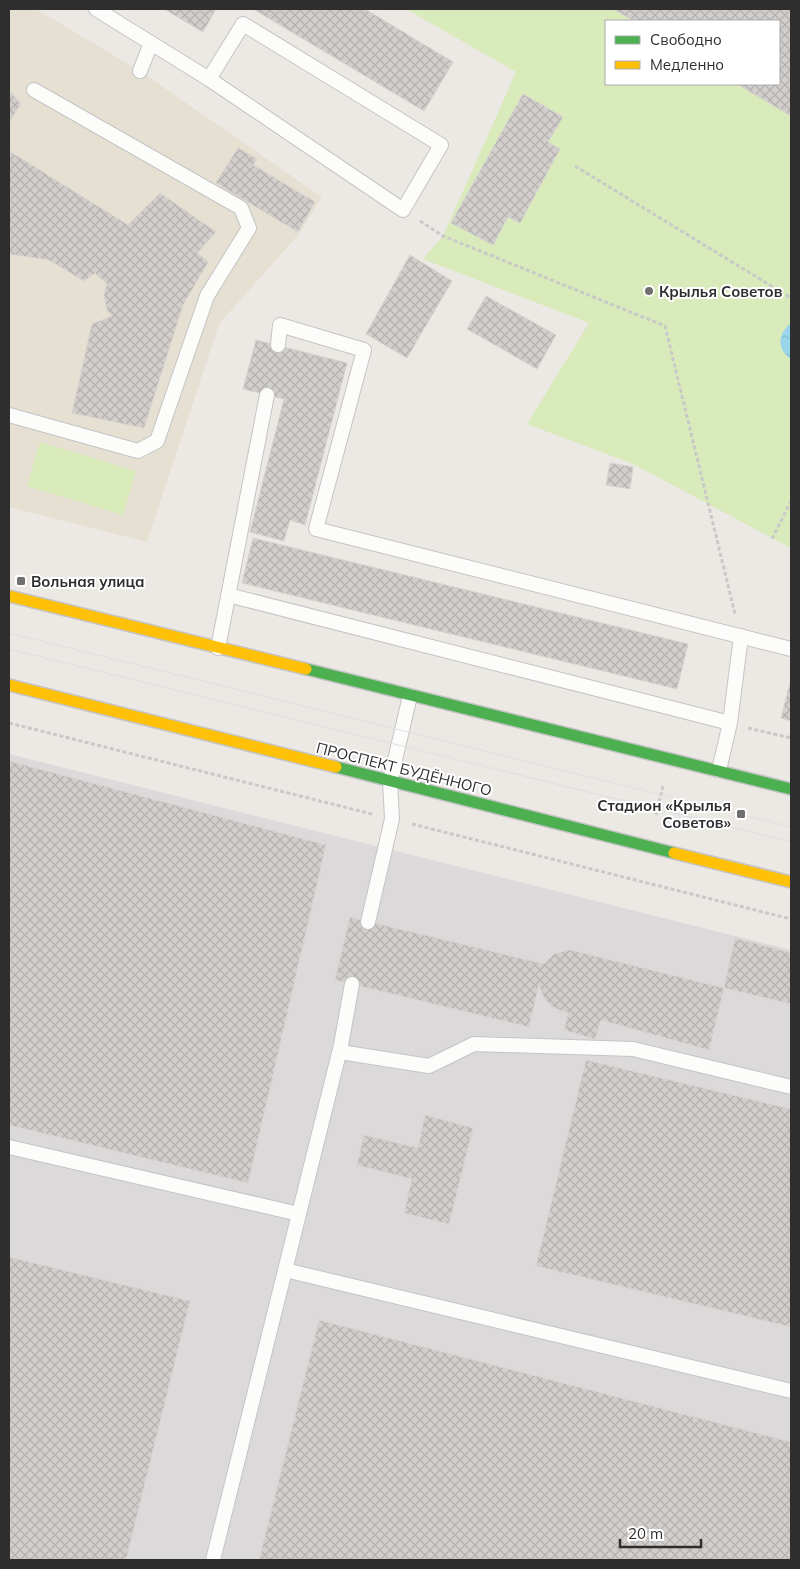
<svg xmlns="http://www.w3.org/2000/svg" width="800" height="1569" viewBox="0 0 800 1569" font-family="Mulish,sans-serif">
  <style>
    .industrial { fill: #dcd9db }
    .education { fill: #e6e0d3 }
    .pitch { fill: #d9eabb; fill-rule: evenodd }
    .water { fill: url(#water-ripples) }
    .building { fill: url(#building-cross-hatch); stroke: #d7d4d0 }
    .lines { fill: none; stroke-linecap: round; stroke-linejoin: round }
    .lane-casing { stroke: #c5c4c5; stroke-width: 16 }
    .fast-casing { stroke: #c5c4c5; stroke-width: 14 }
    .slow-casing { stroke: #c5c4c5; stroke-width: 14 }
    .path { stroke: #c9c9c8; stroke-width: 3; stroke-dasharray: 4 2.5; stroke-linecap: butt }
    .lane { stroke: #fcfcfb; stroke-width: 14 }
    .fast { stroke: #4caf50; stroke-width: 11 }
    .slow { stroke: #ffc107; stroke-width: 11 }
    .tram { stroke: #dfdfe1; stroke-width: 1 }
    .poi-dot { fill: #706f6e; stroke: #fff; stroke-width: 2 }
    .labels { text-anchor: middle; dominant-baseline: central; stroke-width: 4; stroke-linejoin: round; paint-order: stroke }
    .poi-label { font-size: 15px; font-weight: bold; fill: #2e2e2e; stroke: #fff; text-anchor: start }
    .street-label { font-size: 15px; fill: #2e2e2e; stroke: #fff }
  </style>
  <defs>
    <pattern id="water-ripples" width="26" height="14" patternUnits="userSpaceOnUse" patternTransform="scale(1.25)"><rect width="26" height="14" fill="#99d6ec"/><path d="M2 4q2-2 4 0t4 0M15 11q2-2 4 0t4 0" fill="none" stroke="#84b8cb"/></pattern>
    <pattern id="building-cross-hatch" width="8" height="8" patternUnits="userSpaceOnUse" patternTransform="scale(1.25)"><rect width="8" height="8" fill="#d1cecb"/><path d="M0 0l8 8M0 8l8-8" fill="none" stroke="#b4b1af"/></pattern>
  </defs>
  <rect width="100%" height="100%" fill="#ece8e4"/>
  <!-- industrial -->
  <path class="industrial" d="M9,754l782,196v610h-782z"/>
  <!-- education -->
  <path class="education" d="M9,9h27l104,62 182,126 -23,37 -80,90 -72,218 -138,-35z"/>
  <!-- pitch -->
  <path class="pitch" d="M406,9h385v539l-158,-84 -106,-40 62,-101 -166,-64 20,-23 73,-164zM606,21h173v63h-173z
    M40,442l96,29 -13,44 -96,-29z"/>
  <!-- water -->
  <path class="water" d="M791,323v36c-15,-10 -13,-26 0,-36z"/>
  <!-- building -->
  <path class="building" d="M164,9h52l-13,23z
    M253,9h112l88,53 -29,49z
    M613,9h178v107l-54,-32h42v-63h-145z
    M9,90l12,14 -12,18z
    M523,94l40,23 -15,25 12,7 -40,74 -12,-6 -15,28 -42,-22z
    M238,148l19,11 -4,6 62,37 -17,30 -82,-49z
    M9,151l119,74 32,-32 56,39 -19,21 11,9 -25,43 -39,123 -72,-15 20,-89 20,-8 -5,-6 -3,-15 3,-11 -12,-11 -11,8 -35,-21 -40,-6z
    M410,255l42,26 -45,77 -41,-24z
    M486,296l70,39 -19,34 -70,-40z
    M256,340l91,23 -42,162 -15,-5 -6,21 -34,-9 34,-133 -41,-10z
    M610,463l23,4 -3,22 -24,-4z
    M253,538l435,106 -11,45 -435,-106z
    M791,679v42l-10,-3z
    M9,761l317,84 -78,338 -239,-58z
    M350,917l194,47 10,-10 16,-4 154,38 -15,62 -108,-30 -6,19 -31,-9 4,-17 -16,-6 -8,-9 -5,-14 -10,43 -194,-47z
    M735,938l56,15v51l-67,-16z
    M586,1060l205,49v218l-255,-61z
    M425,1115l48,13 -24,96 -45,-11 8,-34 -55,-14 7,-30 54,13z
    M9,1257l181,44 -64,259h-117z
    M319,1320l472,122v118h-532z"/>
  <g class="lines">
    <defs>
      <path id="lane" d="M96,9l113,70 34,-55 198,121 -38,65 -194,-131
        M140,71l11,-28
        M278,345l2,-20 84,25 -48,179 475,120
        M9,415l129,36 19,-10 50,-145 42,-68 -8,-20 -207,-118
        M228,595l502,128
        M218,648l49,-253
        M719,770l11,-47 11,-87
        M368,922l24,-103 -2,-38 20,-85
        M340,1052l89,14 45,-22 159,5 158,38
        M9,1147l290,67
        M285,1270l506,121
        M213,1560l128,-515 11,-61"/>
      <path id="fast" d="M306,669l485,120
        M336,767l338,86"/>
      <path id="slow" d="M9,596l297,73
        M9,685l327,82
        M674,853l117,29"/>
    </defs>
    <!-- lane casing -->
    <use href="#lane" class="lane-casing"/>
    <!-- fast casing -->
    <use href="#fast" class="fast-casing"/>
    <!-- slow casing -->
    <use href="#slow" class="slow-casing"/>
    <!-- path -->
    <path class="path" d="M575,166l216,132
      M420,221l23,15 222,90 70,288
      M772,539l19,-38
      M9,723l363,91
      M748,728l43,10
      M656,815l7,-29
      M412,824l379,95"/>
    <!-- lane -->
    <use href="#lane" class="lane"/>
    <!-- fast -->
    <use href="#fast" class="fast"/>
    <!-- slow -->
    <use href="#slow" class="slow"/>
    <!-- tram -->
    <path class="tram" d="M9,633l782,194
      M9,649l782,193"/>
  </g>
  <!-- markers -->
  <g class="poi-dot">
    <circle cx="649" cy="291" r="5"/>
    <rect x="16" y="576" width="10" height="10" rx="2.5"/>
    <rect x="736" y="809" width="10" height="10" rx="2.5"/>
  </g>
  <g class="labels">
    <!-- poi labels -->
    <g class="poi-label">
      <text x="659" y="291">Крылья Советов</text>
      <text x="31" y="581">Вольная улица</text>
      <text x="731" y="805" text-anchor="end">Стадион «Крылья<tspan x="731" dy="17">Советов»</tspan></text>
    </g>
    <!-- street labels -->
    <g class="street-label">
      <text transform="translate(404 769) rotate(14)">ПРОСПЕКТ БУДЁННОГО</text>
    </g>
  </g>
  <!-- border -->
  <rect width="800" height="1569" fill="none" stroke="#2e2e2e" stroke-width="20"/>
  <!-- legend -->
  <rect x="605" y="20" width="175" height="65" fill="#ffffff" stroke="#ababab"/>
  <rect x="615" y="36" width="25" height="8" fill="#4caf50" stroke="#ababab"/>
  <text x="650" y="45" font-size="15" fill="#2e2e2e">Свободно</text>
  <rect x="615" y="61" width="25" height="8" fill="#ffc107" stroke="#ababab"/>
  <text x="650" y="70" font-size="15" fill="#2e2e2e">Медленно</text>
  <!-- scale -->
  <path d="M620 1539v8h81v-8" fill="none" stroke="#2e2e2e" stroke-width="2.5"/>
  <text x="628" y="1539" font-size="15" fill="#2e2e2e" stroke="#ffffff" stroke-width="4" paint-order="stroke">20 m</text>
</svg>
